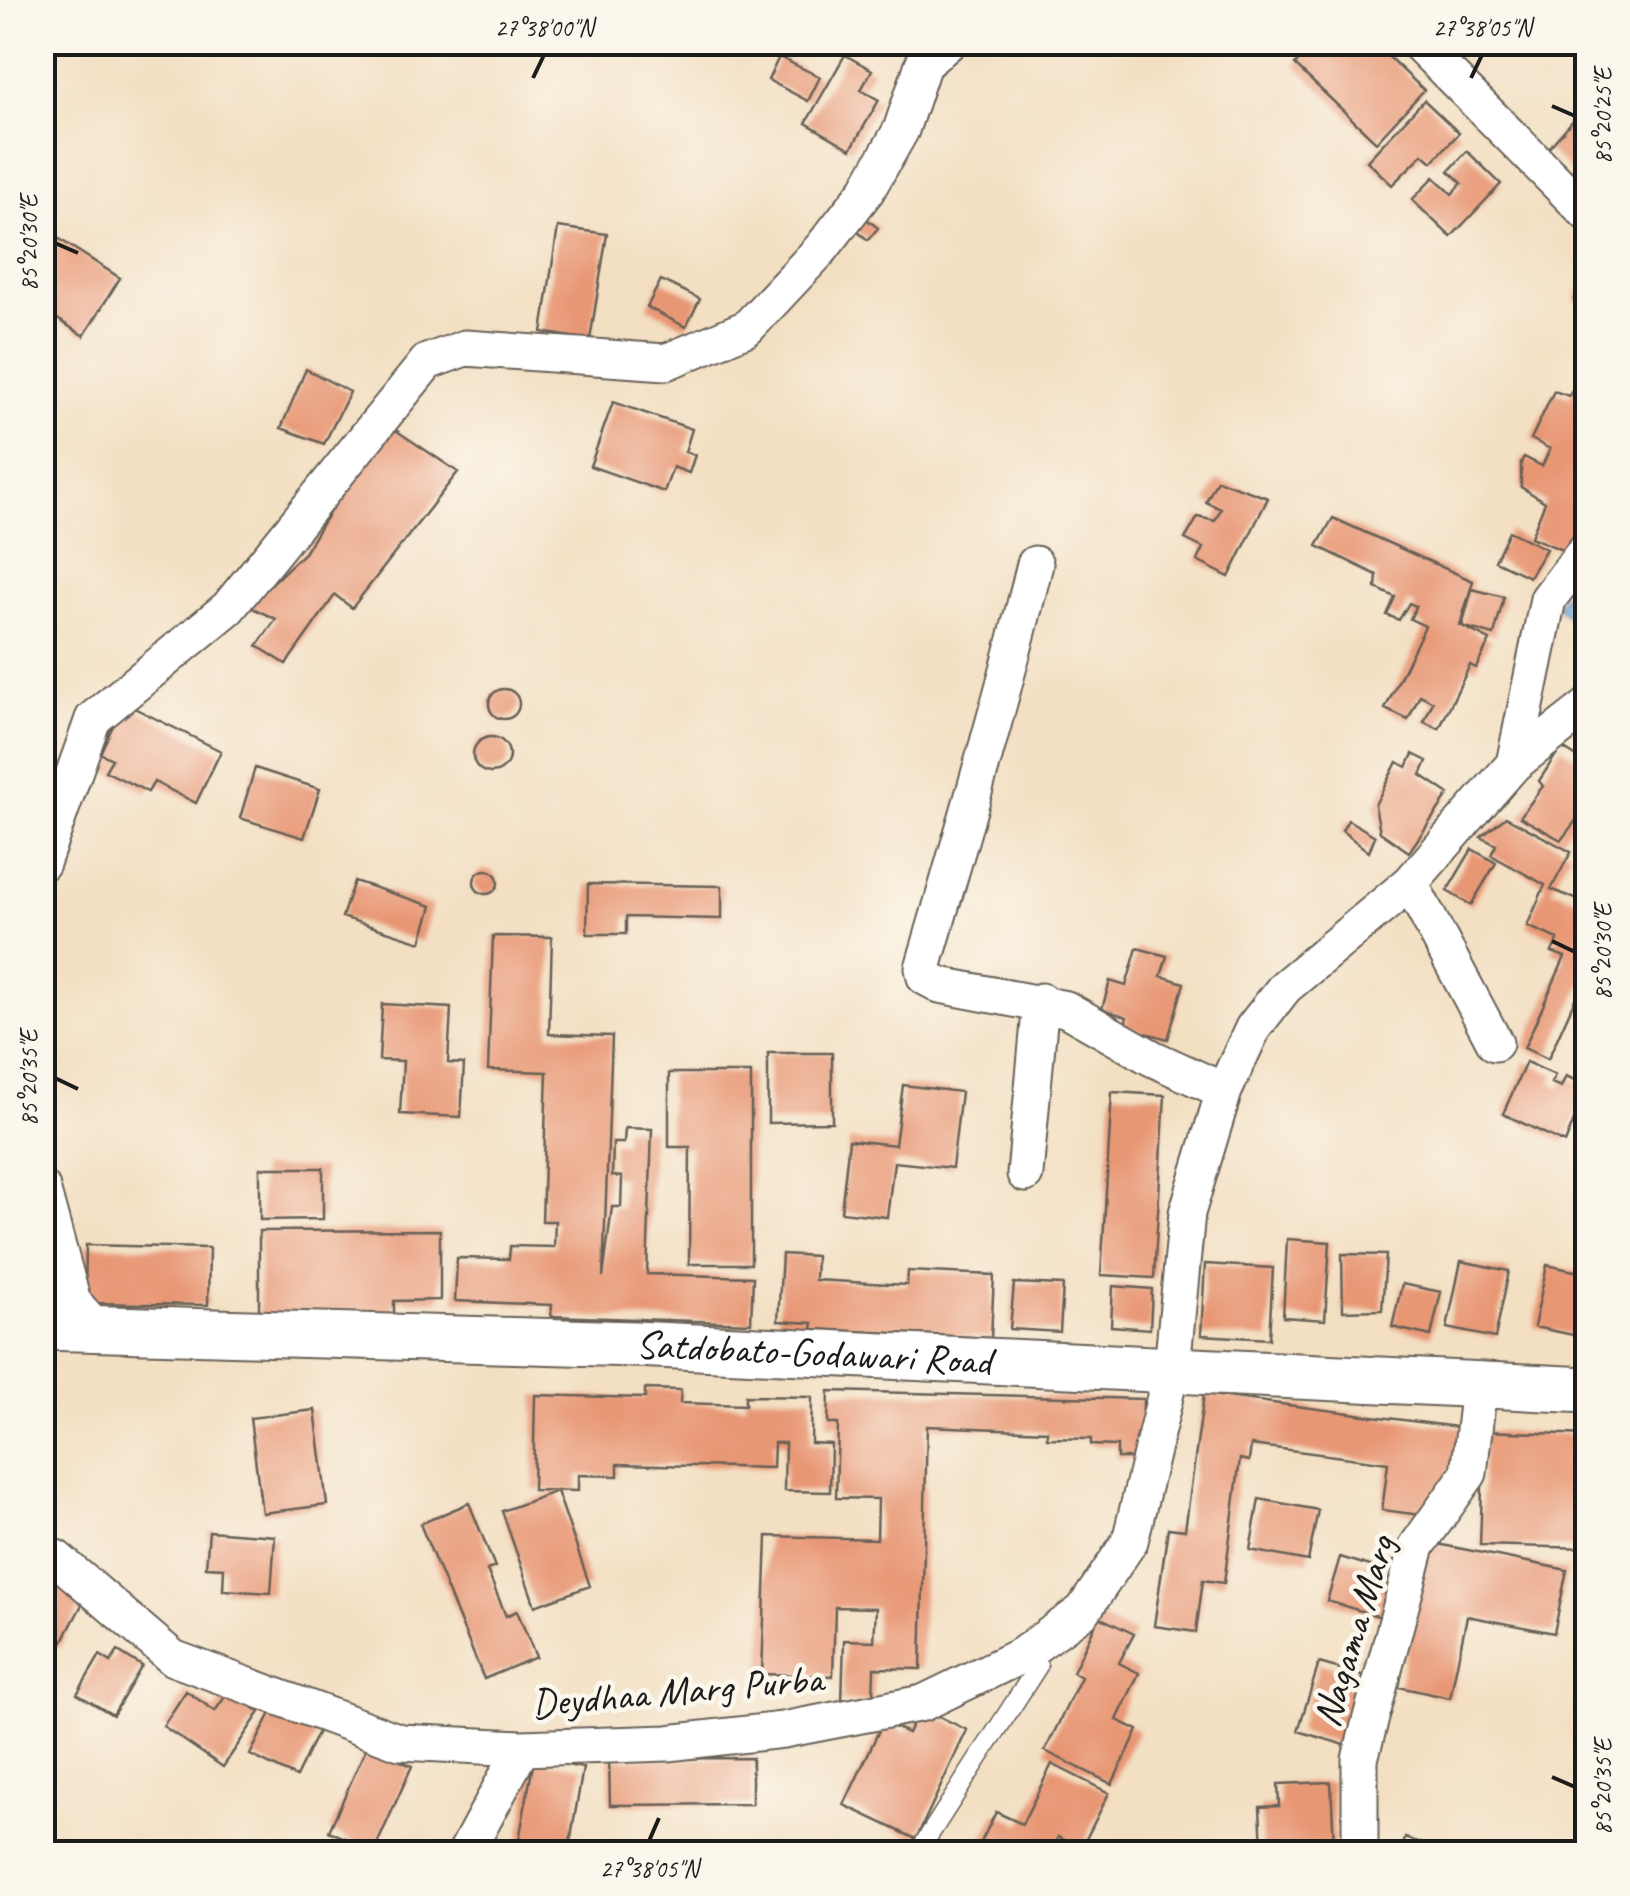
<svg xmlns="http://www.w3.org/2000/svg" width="1630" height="1896" viewBox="0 0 1630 1896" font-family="Caveat,sans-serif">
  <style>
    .water { fill: #6faee2; stroke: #46657f; stroke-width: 2.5 }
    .building { fill: #e89774 }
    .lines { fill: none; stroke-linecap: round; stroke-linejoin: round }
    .service-casing { stroke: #676056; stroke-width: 21 }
    .minor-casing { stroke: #676056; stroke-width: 39 }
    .tertiary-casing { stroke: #676056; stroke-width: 49 }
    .service { stroke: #fff; stroke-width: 18 }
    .minor { stroke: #fff; stroke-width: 35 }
    .tertiary { stroke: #fff; stroke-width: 45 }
    .ticks { fill: none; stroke: #1c1c1c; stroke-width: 4 }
    .labels { text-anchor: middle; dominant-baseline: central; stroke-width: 9; stroke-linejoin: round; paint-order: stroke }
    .street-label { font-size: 40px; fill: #1c1c1c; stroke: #fbf7ec }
    .neatline { fill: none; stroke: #1c1c1c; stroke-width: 4 }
    .ticks-label { font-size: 25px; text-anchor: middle; fill: #1c1c1c }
  </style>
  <rect width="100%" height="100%" fill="#fbf7ec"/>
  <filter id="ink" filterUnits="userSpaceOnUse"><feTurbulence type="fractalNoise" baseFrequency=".01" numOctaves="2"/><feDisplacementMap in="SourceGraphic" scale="20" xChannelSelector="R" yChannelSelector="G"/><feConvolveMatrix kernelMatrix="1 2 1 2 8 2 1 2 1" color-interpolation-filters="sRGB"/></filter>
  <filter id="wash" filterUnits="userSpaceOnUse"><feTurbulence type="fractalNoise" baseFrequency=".0048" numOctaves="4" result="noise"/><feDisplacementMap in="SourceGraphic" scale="40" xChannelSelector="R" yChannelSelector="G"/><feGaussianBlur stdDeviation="2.25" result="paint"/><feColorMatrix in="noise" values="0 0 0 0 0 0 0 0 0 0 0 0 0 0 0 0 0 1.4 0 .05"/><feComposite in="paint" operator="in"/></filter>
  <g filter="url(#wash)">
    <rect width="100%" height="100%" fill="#f3dfc2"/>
    <!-- water -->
    <path class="water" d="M1587,568v64l-31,-27z"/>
    <g id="blocks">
      <!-- building -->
      <path class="building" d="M1316,42l10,10 9,-10h38l51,48 -48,52 -81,-77z
        M845,55l27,15 -11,20 18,10 -28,49 -45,-26z
        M779,57l41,20 -12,24 -40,-21z
        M1424,100l35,33 -27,29 -9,-8 -31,31 -25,-24z
        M1588,103v97l-8,-6 5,-11 -38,-33z
        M1467,151l34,33 -50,53 -39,-37 22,-23 18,17 10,-11 -13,-12z
        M859,213l19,15 -10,12 -19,-15z
        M558,227l49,7 -17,106 -48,-8z
        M50,233l70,45 -36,58 -42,-27v-65z
        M1588,273v35l-14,-8z
        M661,280l39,19 -14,28 -39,-20z
        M1588,363v159l-19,31 -38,-16 14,-35 -24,-15v-25l3,-5 18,9 8,-17 -19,-10 23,-48 15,5z
        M306,369l44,23 -26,52 -43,-16z
        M613,402l79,27 -7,23 10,3 -6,18 -16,-6 -9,25 -74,-26z
        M385,423l73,49 -106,136 -17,-13 -49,69 -29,-18 19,-27 -28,-13 56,-53z
        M1217,480l51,18 -39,79 -32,-16 6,-13 -18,-9 13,-22 17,4 6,-12 -15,-7z
        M1333,518l140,63 -13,44 30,15 -14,28 -6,-3 -31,64 -15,-7 9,-20 -13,-7 -12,25 -23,-11 40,-83 -15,-7 6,-13 -7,-3 -10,17 -12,-5 8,-18 -19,-9 1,-13 -60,-29z
        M1509,531l37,18 -17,28 -34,-16z
        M1472,589l32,8 -10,38 -32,-9z
        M489 704a15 15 0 1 1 30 0a15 15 0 1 1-30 0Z
        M124,703l97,48 -25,52 -42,-21 -6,10 -43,-21 7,-12 -12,-6z
        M473 755a18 18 0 1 1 36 0a18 18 0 1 1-36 0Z
        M1561,747l27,17v55l-7,-5 -20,26 -41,-23 23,-31 -4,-5z
        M1413,754l14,7 -6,14 28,19 -40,58 -29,-20 -5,-27 22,-43 10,5z
        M255,768l65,21 -16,49 -64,-20z
        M1506,817l65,35 -20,37 37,15v66l-40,89 -24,-11 41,-91 -13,-5 6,-13 -31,-13 18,-41 -54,-30 5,-10 -15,-8z
        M1348,820l27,16 -6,16 -27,-21z
        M1472,849l24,14 -25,42 -24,-14z
        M474 882a12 12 0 1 1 24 0a12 12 0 1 1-24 0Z
        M354,881l78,25 -11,36 -79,-25z
        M588,884l134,2v33l-96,-2v17h-39z
        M493,936l59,1 -3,97 63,2 -9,241 9,-70h9l1,-30 -10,-1 1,-33h11l1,-15 27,1 -5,145 106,3 -2,46 -200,-7 1,-11 -97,-4 2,-43 52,1 1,-13 44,1 1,-26h-13l5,-149 -59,-2z
        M1137,948l30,8 -6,20 23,7 -16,56 -44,-12 3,-10 -25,-8 8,-28 16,5z
        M382,1004l69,4 -3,55 16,1 -3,53 -61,-3 3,-53 -24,-1z
        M768,1053h64v69l-64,1z
        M1526,1062l29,13 -4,8 10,4 5,-11 22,10 -23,57 -62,-29z
        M669,1073h82v191h-62l1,-117h-21z
        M903,1085l58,7 -9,76 -58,-6 -7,55 -46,-5 8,-72 46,5z
        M1112,1092l53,3 -11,183 -53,-3z
        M260,1168h63v51l-63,1z
        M440,1230v70l-46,1v25l-135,1v-96z
        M1287,1239l43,3 -5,78 -42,-3z
        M86,1245l123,3 -1,57 -123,-2z
        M782,1254l34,2 -1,24 92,5 1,-14 86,4 -3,63 -179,-9 1,-6 -35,-2z
        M1342,1254l44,1 -4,55 -39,1z
        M1461,1261l48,10 -14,67 -48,-10z
        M1205,1264l68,4 -4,71 -68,-4z
        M1547,1265l41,9v64l-54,-11z
        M1014,1283l49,2 -3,47 -50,-3z
        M1402,1284l39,8 -10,44 -39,-9z
        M1113,1286l39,3 -2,40 -39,-3z
        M645,1389l36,1 -1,13 65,2v-9l67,1 -1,46 20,1 -1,48 -46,-1 1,-48h-11l-1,25 -155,-4v12l-40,-1v16l-45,-1 2,-95 110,3z
        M829,1391l314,8 -2,59h-24v-12l-26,-1v-6l-44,-1v-7l-120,-5 -6,243 -47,-1 -1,34 -31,-1 2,-61 30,1 2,-33 -41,-1 -2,69 -71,-2 5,-138 110,3 1,-40 -42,-1 2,-74h-10z
        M1204,1394l261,34 -29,89 -54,-7 6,-47 -137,-18 -2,16 -9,-2 -16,124 -21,-3 -7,52 -42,-6 14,-98 17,2z
        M315,1410l12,95 -65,8 -12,-95z
        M1484,1431l104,4v113l-108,-3z
        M557,1491l33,95 -55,20 -33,-95z
        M1259,1499l59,11 -10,51 -58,-11z
        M469,1503l26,64 -8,3 19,46 11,-5 19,46 -52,22 -64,-155z
        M209,1531l66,5 -4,57 -48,-3 1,-22 -18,-1z
        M1428,1542l139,28 -13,63 -87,-17 -17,82 -51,-11z
        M1340,1557l61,18 -13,44 -61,-18z
        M42,1574l44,23 -27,51 -17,-9z
        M1099,1617l35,17 -15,29 20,10 -22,47 21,10 -26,54 -67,-33 36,-74 -8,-5z
        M118,1651l24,15 -29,49 -36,-21 23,-39 11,7z
        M1319,1663l50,14 -21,69 -50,-15z
        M186,1691l29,20 14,-20 31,21 -37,55 -60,-41z
        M276,1703l45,22 -25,52 -46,-22z
        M920,1707l47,23 -51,109 -72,-34 39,-83 25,11z
        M367,1746l45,20 -38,85 -45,-20z
        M752,1758v46l-142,1 -1,-46z
        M534,1759l49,9 -14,81 -50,-9z
        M1052,1764l57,29 -28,56 -23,-12 -8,17h-75l21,-42 26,12z
        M1331,1782l3,64 -72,4 -2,-43 19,-1 -1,-22z
        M1405,1838l49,15v1h-53z"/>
    </g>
  </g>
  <g filter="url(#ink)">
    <use href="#blocks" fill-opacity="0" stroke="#676056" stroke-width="2.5"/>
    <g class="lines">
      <defs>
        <path id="service" d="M917,1854l121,-188 -16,-11"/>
        <path id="minor" d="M1417,42l171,172
          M1035,564c-33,136 -73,270 -112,404l2,9 15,8 126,24 86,49 72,33
          M1514,764l34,-165 40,-52
          M42,863l51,-144 135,-111 199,-246 38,-14 201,14 81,-34 74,-79 46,-59 34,-60 22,-66 26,-22
          M1410,883l85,160
          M1025,1174l16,-173
          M42,1188l31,114 25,28
          M42,1554l14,4 117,100 227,84 122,6 146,-5 115,-13 140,-27 99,-48 61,-44 47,-70 42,-173 15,-155 37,-122 29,-63 32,-41 125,-104 104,-119 74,-58
          M465,1854l57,-106
          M1360,1854v-95l57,-213 52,-73 10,-86"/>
        <g id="tertiary">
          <path id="s1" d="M42,1327l593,17 953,46"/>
        </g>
      </defs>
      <!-- service casing -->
      <use href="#service" class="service-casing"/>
      <!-- minor casing -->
      <use href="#minor" class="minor-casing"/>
      <!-- tertiary casing -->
      <use href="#tertiary" class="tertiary-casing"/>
      <!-- service -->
      <use href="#service" class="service"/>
      <!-- minor -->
      <use href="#minor" class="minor"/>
      <!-- tertiary -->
      <use href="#tertiary" class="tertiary"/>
    </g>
  </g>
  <!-- ticks -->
  <path class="ticks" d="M533,78l11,-23M1471,78l11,-23M1552,106l23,10M55,243l23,10M1552,941l23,11M55,1078l23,11M1552,1777l23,10M649,1841l10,-23"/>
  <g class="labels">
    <!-- street labels -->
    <g class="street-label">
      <text stroke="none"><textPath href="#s1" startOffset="772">Satdobato-Godawari Road</textPath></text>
      <text transform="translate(1354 1631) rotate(-73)">Nagama Marg</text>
      <text transform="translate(677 1691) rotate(-5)">Deydhaa Marg Purba</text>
    </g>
  </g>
  <!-- margin -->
  <rect width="1630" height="1896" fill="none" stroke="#fbf7ec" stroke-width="110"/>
  <rect x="55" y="55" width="1520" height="1786" class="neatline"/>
  <g class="ticks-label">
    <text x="544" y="36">27°38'00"N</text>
    <text x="1482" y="36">27°38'05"N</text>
    <text transform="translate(1602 116) rotate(-90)" y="9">85°20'25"E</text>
    <text transform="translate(28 243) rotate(-90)" y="9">85°20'30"E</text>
    <text transform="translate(1602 952) rotate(-90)" y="9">85°20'30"E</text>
    <text transform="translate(28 1078) rotate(-90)" y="9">85°20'35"E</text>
    <text transform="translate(1602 1787) rotate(-90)" y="9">85°20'35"E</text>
    <text x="649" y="1877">27°38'05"N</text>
  </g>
</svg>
